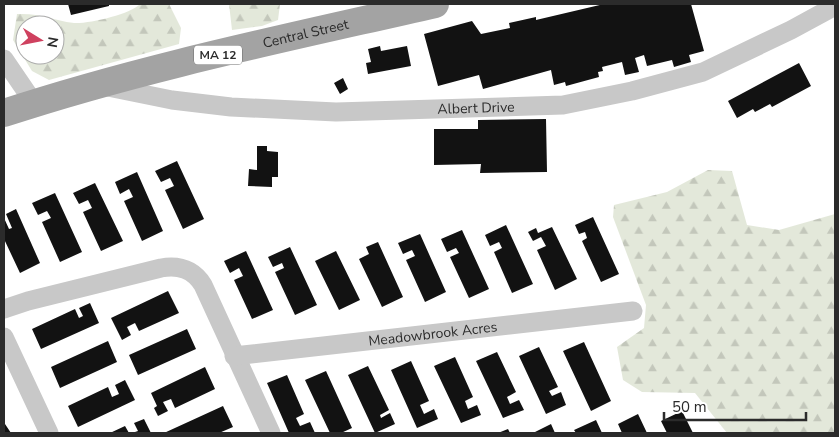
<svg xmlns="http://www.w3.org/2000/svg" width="839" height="437" viewBox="0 0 839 437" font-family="'Nunito Sans',sans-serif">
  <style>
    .forest { fill: url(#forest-firs); fill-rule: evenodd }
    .building { fill: #121212 }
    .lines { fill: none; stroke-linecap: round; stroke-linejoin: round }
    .street { stroke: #c8c8c8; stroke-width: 19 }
    .primary { stroke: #a3a3a3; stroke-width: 28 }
    .labels { text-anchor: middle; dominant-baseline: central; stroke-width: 5; stroke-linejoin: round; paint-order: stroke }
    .shield { fill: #fff; stroke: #6b6b6b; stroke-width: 1 }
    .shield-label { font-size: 12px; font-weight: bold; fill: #2b2b2b }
    .street-label { font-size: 14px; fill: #2b2b2b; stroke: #fff }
  </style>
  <defs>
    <pattern id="forest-firs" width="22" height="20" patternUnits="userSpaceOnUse" patternTransform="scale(1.25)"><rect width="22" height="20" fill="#e3e8da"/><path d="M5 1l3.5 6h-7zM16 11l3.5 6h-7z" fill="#c3c7bb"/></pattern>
  </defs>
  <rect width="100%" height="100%" fill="#fff"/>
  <!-- forest -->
  <path class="forest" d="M140,4h29l12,24 -2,16 -130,36 -17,-9 -19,-31 4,-26c24,-1 35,6 57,9 15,1 57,-9 66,-19zM25,25h30v30h-30z
    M229,4h51l-2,16 -16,6 -30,4z
    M708,170l24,1 15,54 32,5 56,-16v219h-108l-32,-40 -53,-1 -19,-12 -6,-33 27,-19 2,-23 -33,-88 1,-12 53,-13z"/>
  <!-- building -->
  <path class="building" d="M68,4h41v2l-38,9z
    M604,4h87l13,47 -15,4 2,7 -17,5 -2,-7 -25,6 -3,-11 -9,3 4,14 -14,3 -3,-13 -20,5 1,4 -5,1 1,5 -33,9 -1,-4 -11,3 -3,-15 -68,19 -4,-14 -41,11 -14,-52 48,-13 9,13 29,-6 -1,-5 27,-6v3z
    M380,46l1,5 26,-5 4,20 -43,8 -2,-11 5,-1 -3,-13z
    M799,63l12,23 -39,21 -2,-3 -15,8 -2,-3 -16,9 -9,-17z
    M343,78l5,11 -8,5 -6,-11z
    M546,119l1,53 -67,1 1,-9 -47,1v-36h44v-9z
    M257,146h10v5l11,1v25h-6v10l-24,-1 1,-17 8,1z
    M177,161l27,58 -21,10 -18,-39 9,-4 -4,-8 -9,4 -6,-11z
    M137,172l26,59 -21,10 -18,-40 9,-4 -4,-8 -9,5 -5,-12z
    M95,183l28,58 -22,10 -18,-39 9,-4 -4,-8 -9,4 -6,-11z
    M55,193l27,59 -22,10 -18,-40 9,-4 -4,-7 -9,4 -6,-12z
    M16,209l24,54 -20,10 -16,-34v-21l5,11 3,-1 -6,-14z
    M593,217l26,57 -18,8 -19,-41 5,-3 -2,-6 -6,2 -4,-9z
    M506,225l27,59 -21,9 -18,-41 8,-4 -3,-6 -9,4 -5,-11z
    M552,227l25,52 -22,11 -18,-40 9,-4 -5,-9 -8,4 -5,-9 8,-4 2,5z
    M462,230l27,59 -20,9 -19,-41 9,-4 -3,-5 -9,4 -6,-13z
    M420,234l26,58 -21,10 -19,-42 9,-4 -3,-6 -9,4 -5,-11z
    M378,242l25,55 -21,10 -23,-48 10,-5 -3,-7z
    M290,247l27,58 -22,10 -20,-43 9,-4 -2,-5 -9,4 -5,-10z
    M246,251l27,59 -21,9 -18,-39 9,-4 -4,-8 -9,5 -6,-12z
    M336,251l24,49 -21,10 -24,-49z
    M168,291l11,22 -40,18 -4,-8 -8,4 4,8 -9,5 -11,-22z
    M90,303l9,20 -58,26 -9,-20 43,-20 4,9 4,-2 -4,-8z
    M187,329l9,20 -58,26 -9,-20z
    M108,341l9,21 -57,26 -9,-21z
    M584,342l27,59 -20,10 -28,-60z
    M539,347l19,40 -9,4 3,5 9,-4 5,13 -20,9 -27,-58z
    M497,352l19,40 -9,5 3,7 9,-4 5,10 -21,8 -27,-57z
    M455,357l18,40 -8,4 3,8 9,-4 4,10 -20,8 -27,-57z
    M411,361l18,40 -9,4 4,9 10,-5 4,10 -21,9 -26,-58z
    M368,366l21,44 -9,5 1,3 9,-5 5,11 -20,9 -27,-58z
    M205,367l10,22 -40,19 -4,-9 -8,3 5,9 -10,5 -4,-8 3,-2 -6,-13z
    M326,371l26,57 -11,5h-11l-25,-53z
    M287,375l17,39 -8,4 4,8 10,-4 5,11h-26l-22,-50z
    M125,380l10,20 -57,27 -10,-21 40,-19 4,10 7,-3 -4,-9z
    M223,406l10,21 -14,6h-55z
    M682,411l11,22h-26l-6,-12z
    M638,414l9,19h-25l-4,-9z
    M144,419l7,14h-19l6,-2 -4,-8z
    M596,420l6,13h-26l-2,-3z
    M5,424l6,9h-7z
    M551,424l4,9h-22z
    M125,426l4,7h-19z
    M508,429l2,4h-12z"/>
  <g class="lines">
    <!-- street -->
    <g class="street">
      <path d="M4,59l30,44"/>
      <path id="s1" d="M103,86l69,14 59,7 105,5 227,-7 69,-14 71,-19 88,-42 44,-24"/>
      <path d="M4,309l24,-8 133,-33c18,-3 32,1 42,17l68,148"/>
      <path d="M4,337l45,96"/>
      <path id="s2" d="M234,356l399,-45"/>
    </g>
    <!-- primary -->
    <path class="primary" id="s3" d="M4,113c140,-46 287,-76 431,-109"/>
  </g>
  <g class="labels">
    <!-- shield labels -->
    <rect class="shield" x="194" y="45.5" width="48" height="19" rx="4"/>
    <g class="shield-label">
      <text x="218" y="55">MA 12</text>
    </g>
    <!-- street labels -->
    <g class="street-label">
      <text stroke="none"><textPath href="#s3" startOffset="312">Central Street</textPath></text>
      <text stroke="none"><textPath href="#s1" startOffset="375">Albert Drive</textPath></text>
      <text stroke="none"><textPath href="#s2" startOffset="200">Meadowbrook Acres</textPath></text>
    </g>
  </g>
  <!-- border -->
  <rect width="839" height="437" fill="none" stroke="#2b2b2b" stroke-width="10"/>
  <!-- north arrow -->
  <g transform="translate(40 40) rotate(100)"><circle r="24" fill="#ffffff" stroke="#aaaaaa"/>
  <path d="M0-4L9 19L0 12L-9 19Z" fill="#cf415f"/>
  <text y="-8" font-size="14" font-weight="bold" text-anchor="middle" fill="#2b2b2b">N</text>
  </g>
  <!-- scale -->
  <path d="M664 412v8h142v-8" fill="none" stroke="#2b2b2b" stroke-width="2.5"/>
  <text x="672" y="412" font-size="15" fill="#2b2b2b" stroke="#ffffff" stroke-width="4" paint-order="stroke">50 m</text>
</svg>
